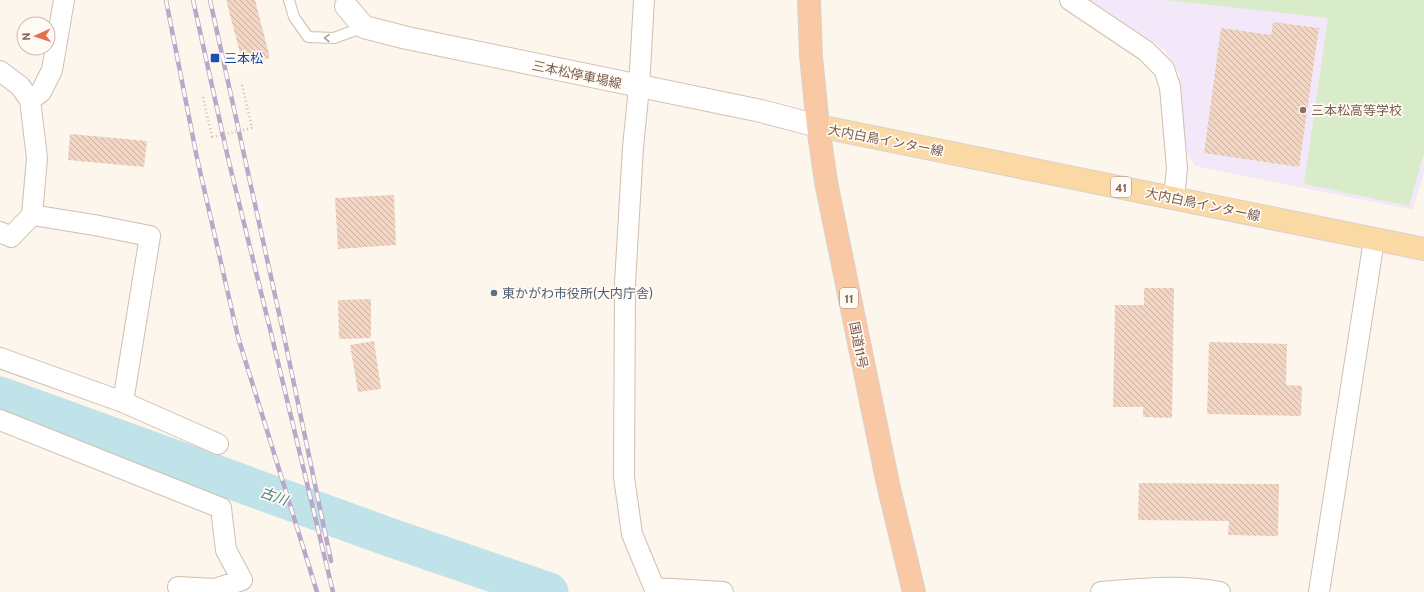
<svg xmlns="http://www.w3.org/2000/svg" width="1424" height="592" viewBox="0 0 1424 592" font-family="Cabin,'Noto Sans JP',sans-serif">
  <style>
    .education { fill: #f3e8fa }
    .pitch { fill: #d8ecc9 }
    .lines { fill: none; stroke-linecap: round; stroke-linejoin: round }
    .river { stroke: #bfe3e8; stroke-width: 39 }
    .building { fill: url(#building-back-hatch) }
    .service-casing { stroke: #d1beb0; stroke-width: 12 }
    .minor-casing { stroke: #d1beb0; stroke-width: 22 }
    .secondary-casing { stroke: #d6c0b0; stroke-width: 24 }
    .primary-casing { stroke: #dad1cd; stroke-width: 24 }
    .trunk-casing { stroke: #dad1cd; stroke-width: 24 }
    .path { stroke: #d9b8a5; stroke-width: 2.5; stroke-dasharray: 1 3; stroke-linecap: butt }
    .service { stroke: #fff; stroke-width: 10 }
    .minor { stroke: #fff; stroke-width: 20 }
    .secondary { stroke: #fff; stroke-width: 22 }
    .primary { stroke: #fbd9a5; stroke-width: 22 }
    .trunk { stroke: #f9c8a4; stroke-width: 22 }
    .rail-casing { stroke: #b9a8c9; stroke-width: 4.5 }
    .rail { stroke: #fffaf3; stroke-width: 3; stroke-dasharray: 9; stroke-linecap: butt }
    .path-bridge { stroke: #d9b8a5; stroke-width: 2.5; stroke-dasharray: 1 3; stroke-linecap: butt }
    .oneway { stroke: #af9d94 }
    .transit-dot { fill: #1a4fb4; stroke: #fffaf3; stroke-width: 1.5 }
    .education-dot { fill: #8d6e63; stroke: #fffaf3; stroke-width: 1.5 }
    .service-dot { fill: #5c6f8a; stroke: #fffaf3; stroke-width: 1.5 }
    .labels { text-anchor: middle; dominant-baseline: central; stroke-width: 3.5; stroke-linejoin: round; paint-order: stroke }
    .shield { fill: #fffaf3; stroke: #a28b7f; stroke-width: 1 }
    .shield-label { font-size: 12px; font-weight: bold; fill: #7a5c4d }
    .transit-label { font-size: 13px; fill: #164399; stroke: #fffaf3; text-anchor: start }
    .street-label { font-size: 13px; fill: #7a5c4d; stroke: #fffaf3 }
    .education-label { font-size: 13px; fill: #785e54; stroke: #fffaf3; text-anchor: start }
    .service-label { font-size: 13px; fill: #4e5e75; stroke: #fffaf3; text-anchor: start }
    .water-label { font-size: 14px; font-style: italic; fill: #437c86; stroke: #fffaf3 }
  </style>
  <defs>
    <pattern id="building-back-hatch" width="6" height="6" patternUnits="userSpaceOnUse"><rect width="6" height="6" fill="#f3d5c3"/><path d="M-1 5l2 2M0 0l6 6M5-1l2 2" fill="none" stroke="#cab0a1"/></pattern>
  </defs>
  <rect width="100%" height="100%" fill="#fdf6ec"/>
  <!-- education -->
  <path class="education" d="M1090,0h334v172l-11,38 -218,-44 -11,-18 -5,-75 -15,-24z"/>
  <!-- pitch -->
  <path class="pitch" d="M1166,0h258v153l-15,53 -105,-22 24,-166z"/>
  <g class="lines">
    <!-- river -->
    <path class="river" d="M0,396l386,140 163,56"/>
  </g>
  <!-- building -->
  <path class="building" d="M226,0h29l15,58 -27,6z
    M1273,22l46,6 -20,139 -95,-14 17,-125 50,7z
    M70,134l77,7 -3,26 -76,-7z
    M394,195l2,50 -58,4 -3,-51z
    M1144,288h30l-2,130 -29,-1v-10h-30l2,-102h29z
    M371,299v39l-32,1 -1,-39z
    M374,341l7,48 -23,3 -8,-47z
    M1209,342l78,2 -1,41 16,1 -1,30 -94,-2z
    M1139,483l140,1 -1,52 -50,-1 1,-14 -91,-1z"/>
  <g class="lines">
    <defs>
      <path id="service" d="M289,0l5,17 14,20 26,1 30,-11"/>
      <path id="minor" d="M644,0l-5,87 -6,60 -8,136 -1,194 8,57 24,58
        M1070,0l76,51 18,18 6,18 7,81 -3,30
        M0,71l20,15 10,14 7,58 -5,57 -21,22 -11,-5
        M30,100l11,-8 11,-22 12,-70
        M32,215l62,10 56,11 -27,166
        M0,358l123,44 95,42
        M0,420l221,88 5,42 16,30 -27,9 -37,-2
        M655,588l68,4
        M1101,592c39,-3 80,-8 119,0
        M1319,592l55,-352"/>
      <path id="secondary" d="M346,6l18,21 43,11 354,73 57,15"/>
      <path id="primary" d="M818,126l606,123"/>
      <path id="trunk" d="M809,0l2,56 7,70 8,56 62,302 26,108"/>
    </defs>
    <!-- service casing -->
    <use href="#service" class="service-casing"/>
    <!-- minor casing -->
    <use href="#minor" class="minor-casing"/>
    <!-- secondary casing -->
    <use href="#secondary" class="secondary-casing"/>
    <!-- primary casing -->
    <use href="#primary" class="primary-casing"/>
    <!-- trunk casing -->
    <use href="#trunk" class="trunk-casing"/>
    <!-- path -->
    <path class="path" d="M242,85l10,43
      M203,97l9,40"/>
    <!-- service -->
    <use href="#service" class="service"/>
    <!-- minor -->
    <use href="#minor" class="minor"/>
    <!-- secondary -->
    <use href="#secondary" class="secondary"/>
    <!-- primary -->
    <use href="#primary" class="primary"/>
    <!-- trunk -->
    <use href="#trunk" class="trunk"/>
    <defs>
      <path id="rail" d="M166,0l31,158 41,179 79,255
        M193,0l35,158 44,179 61,255
        M210,0l74,336 47,225"/>
    </defs>
    <!-- rail casing -->
    <use href="#rail" class="rail-casing"/>
    <!-- rail -->
    <use href="#rail" class="rail"/>
    <!-- path-bridge -->
    <path class="path-bridge" d="M212,137l40,-9"/>
  </g>
  <!-- one-way arrows -->
  <defs><path id="oneway-chevron" d="M-2-3.5L2.5 0L-2 3.5" fill="none" stroke-width="1.6" stroke-linecap="round" stroke-linejoin="round"/></defs>
  <use class="oneway" href="#oneway-chevron" transform="translate(327 38) rotate(-178)"/>
  <!-- markers -->
  <rect class="transit-dot" x="210" y="53" width="10" height="10" rx="2"/>
  <circle class="education-dot" cx="1303" cy="110" r="4"/>
  <circle class="service-dot" cx="494" cy="293" r="4"/>
  <g class="labels">
    <!-- shield labels -->
    <g class="shield">
      <rect x="1111" y="177" width="20" height="20" rx="3"/>
      <rect x="840" y="288" width="18" height="20" rx="3"/>
    </g>
    <g class="shield-label">
      <text x="1121" y="187">41</text>
      <text x="849" y="298">11</text>
    </g>
    <!-- transit labels -->
    <g class="transit-label">
      <text x="224" y="58">三本松</text>
    </g>
    <!-- street labels -->
    <g class="street-label">
      <text transform="translate(577 74) rotate(12)">三本松停車場線</text>
      <text transform="translate(886 140) rotate(11)">大内白鳥インター線</text>
      <text transform="translate(1203 204) rotate(12)">大内白鳥インター線</text>
      <text transform="translate(859 345) rotate(79)">国道11号</text>
    </g>
    <!-- education labels -->
    <g class="education-label">
      <text x="1311" y="110">三本松高等学校</text>
    </g>
    <!-- service labels -->
    <g class="service-label">
      <text x="502" y="293">東かがわ市役所(大内庁舎)</text>
    </g>
    <!-- water labels -->
    <g class="water-label">
      <text transform="translate(274 496) rotate(20)">古川</text>
    </g>
  </g>
  <!-- north arrow -->
  <g transform="translate(36 36) rotate(267)"><circle r="19" fill="#fffaf3" stroke="#cabbb1"/>
  <path d="M0-3L7 15L0 10L-7 15Z" fill="#e76f51"/>
  <text y="-6" font-size="11" font-weight="bold" text-anchor="middle" fill="#7a5c4d">N</text>
  </g>
</svg>
